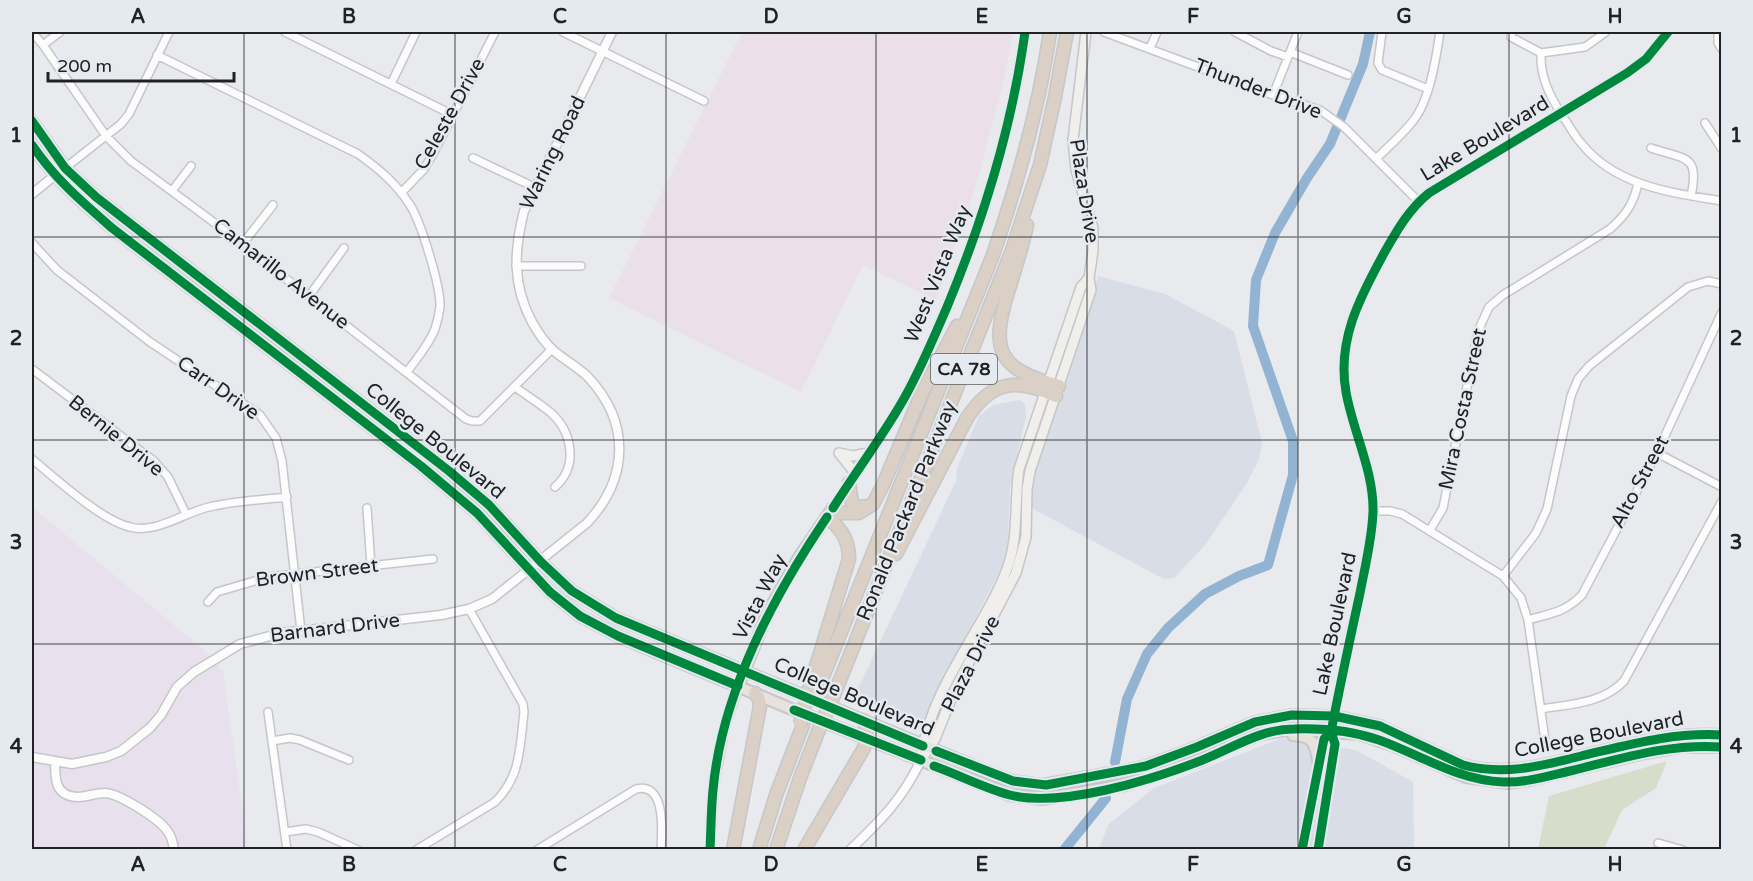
<svg xmlns="http://www.w3.org/2000/svg" width="1753" height="881" viewBox="0 0 1753 881" font-family="'Varela Round',sans-serif">
  <style>
    .built { fill: #d8dde6 }
    .education { fill: #e8e1ed }
    .medical { fill: #ebe0ea }
    .green { fill: #d8ddcb }
    .lines { fill: none; stroke-linecap: round; stroke-linejoin: round }
    .river { stroke: #93b3d2; stroke-width: 10 }
    .minor-casing { stroke: #c5c6c8; stroke-width: 10 }
    .tertiary-casing { stroke: #c5c6c8; stroke-width: 11 }
    .secondary-casing { stroke: #c5c6c8; stroke-width: 12 }
    .primary-casing { stroke: #c6c7c9; stroke-width: 14 }
    .motorway-casing { stroke: #c6c7c9; stroke-width: 15 }
    .minor { stroke: #fcfcfc; stroke-width: 7 }
    .tertiary { stroke: #fcfcfc; stroke-width: 8 }
    .secondary { stroke: #f1efeb; stroke-width: 9 }
    .primary { stroke: #e7e2db; stroke-width: 10 }
    .motorway { stroke: #dad0c5; stroke-width: 12 }
    .motorway-bridge-casing { stroke: #c6c7c9; stroke-width: 15; stroke-linecap: butt }
    .motorway-bridge { stroke: #dad0c5; stroke-width: 12 }
    .cycleway-casing { stroke: #e5e9f0; stroke-width: 13 }
    .cycleway { stroke: #00873e; stroke-width: 9 }
    .grid { fill: none; stroke: #212224; stroke-width: 1.5; stroke-opacity: 0.55 }
    .labels { text-anchor: middle; dominant-baseline: central; stroke-width: 5; stroke-linejoin: round; paint-order: stroke }
    .shield { fill: #e5e9f0; stroke: #5c5e61; stroke-width: 1.5 }
    .shield-label { font-size: 18px; font-weight: bold; fill: #212224 }
    .street-label { font-size: 20px; fill: #212224; stroke: #e5e9f0 }
    .neatline { fill: none; stroke: #212224; stroke-width: 2 }
    .grid-label { font-size: 20px; text-anchor: middle; font-weight: bold; fill: #212224 }
  </style>
  <rect width="100%" height="100%" fill="#e8eaed"/>
  <!-- built -->
  <path class="built" d="M1098,276l67,18 69,37 28,112 -3,16 -12,24 -42,62 -31,33 -10,1 -129,-69 -4,-4 2,-30 29,-82z
    M1019,400l6,4 1,12 -16,72 -2,50 -5,26 -81,159 -66,-30 100,-212 1,-13 22,-52 14,-11z
    M1282,738l74,12 57,32 1,67 -316,1 11,-26 45,-36z"/>
  <!-- education -->
  <path class="education" d="M32,507l172,143 19,22 25,177h-216z"/>
  <!-- medical -->
  <path class="medical" d="M742,32h271l-8,43 -23,89 -14,46 -32,90 -73,-35 -62,127 -192,-94z"/>
  <!-- green -->
  <path class="green" d="M1667,761l-11,27 -34,22 -18,39h-66l11,-53z"/>
  <g class="lines">
    <!-- river -->
    <path class="river" d="M1115,762l12,-63 20,-45 21,-26 37,-34 34,-18 29,-11 25,-90v-34l-40,-115 3,-46 19,-47 32,-55 23,-34 33,-80 7,-32
      M1064,850l42,-52"/>
    <defs>
      <path id="minor" d="M32,32l11,13 63,91 25,25 81,60 254,198 6,2h8l72,-72
        M285,32l168,83
        M563,32l141,69
        M1104,32l169,63 47,15 24,17 74,74
        M1235,32l36,19 17,6
        M1382,32l-4,31 4,7 46,19
        M1512,32l-1,5 30,16
        M1718,32v11l4,6
        M43,45l17,-13
        M1150,48l7,-16
        M1290,52l58,23
        M1541,53c-1,25 9,43 22,64 6,8 11,18 18,26 34,43 91,50 141,58
        M1541,53l44,-6 21,-15
        M157,55l201,99c21,15 38,29 52,51 11,17 31,82 30,102 -1,7 -3,16 -5,22 -6,16 -19,30 -28,43
        M391,84l25,-52
        M1273,95l25,-63
        M1705,123l17,26
        M1651,148c35,12 49,6 40,48
        M473,158l61,29
        M1377,158c12,-12 25,-23 36,-37 17,-21 23,-63 27,-89
        M65,168l56,-44 8,-10 40,-82
        M172,191l19,-25
        M401,193l23,-24 9,-15 62,-122
        M32,243l25,27 93,72 110,73 16,23 6,23 19,170
        M241,246l32,-41
        M516,266h65
        M309,296l35,-48
        M32,369l122,92 14,16 18,37
        M515,387c11,8 24,16 35,25 22,19 29,54 5,75
        M1657,453l65,34
        M32,459c23,19 70,62 98,68 26,7 53,-14 79,-20 25,-6 52,-7 78,-10
        M367,508l4,58
        M1373,511h17l12,3 101,62 18,22 7,22 18,127
        M1430,530l13,-22 35,-177 11,-24 14,-12 107,-66c16,-14 24,-26 28,-46
        M1503,576l33,-43 11,-24 24,-113 7,-17 11,-13 99,-79 20,-6 14,3
        M208,602l9,-10 51,-15 165,-18
        M1528,620c23,-7 36,-7 54,-25l75,-142 65,-141
        M1541,709c29,-5 61,-5 83,-28l98,-180
        M268,712l19,138
        M272,741l18,-3 10,2 49,20
        M285,832l21,-3 12,3 40,18
        M1658,843l25,7
        M416,850l79,-48c26,-25 25,-56 29,-90l-1,-8 -54,-95
        M537,850l99,-61c30,-7 26,41 25,61"/>
      <path id="tertiary" d="M32,194l27,-22
        M32,757l40,7 34,-7 15,-6 29,-23 11,-13 16,-28 17,-15 46,-28 41,-11 160,-18 28,-6 23,-10 95,-76c42,-45 44,-101 0,-147 -10,-9 -22,-16 -33,-25 -8,-7 -17,-20 -22,-29 -20,-37 -18,-72 -8,-111l88,-179
        M55,762c0,17 0,34 22,35 9,0 19,-4 28,-4 15,1 55,26 63,39 4,5 5,11 6,18
        M850,850c31,-30 52,-50 71,-90
        M1302,850l22,-111 7,-7
        M1318,850l17,-106 -4,-12"/>
      <path id="secondary" d="M855,473l-16,-20 14,3 15,-3
        M833,508c22,-35 49,-71 69,-106 18,-31 31,-63 45,-95 37,-89 65,-180 78,-275
        M1331,732c9,-47 19,-93 29,-139 5,-26 12,-54 13,-81 1,-41 -20,-80 -27,-120 -9,-51 13,-93 37,-137 13,-23 25,-45 46,-62l198,-120 19,-14 22,-27
        M922,752c11,-67 61,-121 85,-183 12,-32 7,-67 12,-100l62,-182 8,-9
        M921,760l14,-21 21,-52 60,-114 10,-36 1,-48 3,-18 61,-181 -2,-12 4,-27v-23l-17,-58 -3,-30 13,-108
        M710,850l3,-62 11,-60 14,-42"/>
      <path id="primary" d="M32,121l33,47 31,29 353,274 40,34 52,57 31,29 44,27 382,158 15,5 29,4 80,-14 24,-5 51,-19 58,-25 37,-7 42,1 46,10 83,39c41,11 78,1 118,-9 47,-11 92,-24 141,-21
        M32,145c23,34 49,56 80,83l309,238 56,47 73,79 30,24 38,20 35,15 141,59 202,80 13,5 33,4 83,-14 77,-25 35,-17 25,-9 30,-5 67,5 33,11 74,32 41,6 23,-3 115,-27 35,-6h42
        M738,686l30,-74 30,-53 32,-47
        M1293,735c23,1 22,11 26,30"/>
      <path id="motorway" d="M1027,225c-5,23 -12,45 -19,67 -18,59 -10,77 51,94
        M849,483l3,20 6,4 11,-1
        M833,508l8,5h18l14,-9 10,-19 38,-90 36,-69
        M896,554l71,-136c25,-38 49,-40 89,-22
        M810,686l39,-127c0,-20 -8,-30 -22,-42
        M818,689l175,-434c25,-73 46,-147 57,-223
        M834,695l177,-442 29,-88 15,-68 12,-65
        M733,850l27,-144 -1,-7 -4,-6
        M759,850l17,-55 27,-70
        M776,850l24,-72 18,-46
        M804,850l60,-102 3,-9 -2,-18"/>
    </defs>
    <!-- minor casing -->
    <use href="#minor" class="minor-casing"/>
    <!-- tertiary casing -->
    <use href="#tertiary" class="tertiary-casing"/>
    <!-- secondary casing -->
    <use href="#secondary" class="secondary-casing"/>
    <!-- primary casing -->
    <use href="#primary" class="primary-casing"/>
    <!-- motorway casing -->
    <use href="#motorway" class="motorway-casing"/>
    <!-- minor -->
    <use href="#minor" class="minor"/>
    <!-- tertiary -->
    <use href="#tertiary" class="tertiary"/>
    <!-- secondary -->
    <use href="#secondary" class="secondary"/>
    <!-- primary -->
    <use href="#primary" class="primary"/>
    <!-- motorway -->
    <use href="#motorway" class="motorway"/>
    <defs>
      <path id="motorway-bridge" d="M800,724l10,-38
        M818,732l16,-37"/>
    </defs>
    <!-- motorway-bridge casing -->
    <use href="#motorway-bridge" class="motorway-bridge-casing"/>
    <!-- motorway-bridge -->
    <use href="#motorway-bridge" class="motorway-bridge"/>
    <defs>
      <path id="cycleway" d="M32,121l33,47 31,29 353,274 40,34 52,57 31,29 44,27 307,128
        M32,145c23,34 49,56 80,83l309,238 56,47 73,79 30,24 38,20 120,50
        M833,508c22,-35 49,-71 69,-106 18,-31 31,-63 45,-95 37,-89 65,-180 78,-275
        M794,710l127,50
        M936,751l77,30 33,4 100,-19 51,-19 58,-25 37,-7 42,1 46,10 83,39c41,11 78,1 118,-9 47,-11 92,-24 141,-21
        M934,766c25,9 50,22 76,29 51,13 141,-15 190,-34 31,-12 60,-32 94,-32 27,-1 59,2 85,11 42,15 78,40 124,42 22,1 45,-6 67,-11 50,-12 99,-28 152,-24
        M710,850c1,-20 1,-40 3,-60 9,-98 60,-193 114,-273
        M1302,850l22,-111 7,-7
        M1318,850l17,-106 -4,-12c9,-47 19,-93 29,-139 5,-26 12,-54 13,-81 1,-41 -20,-80 -27,-120 -9,-51 13,-93 37,-137 13,-23 25,-45 46,-62l198,-120 19,-14 22,-27"/>
    </defs>
    <!-- cycleway casing -->
    <use href="#cycleway" class="cycleway-casing"/>
    <!-- cycleway -->
    <use href="#cycleway" class="cycleway"/>
  </g>
  <!-- grid -->
  <path class="grid" d="M244,32v818M455,32v818M666,32v818M876,32v818M1087,32v818M1298,32v818M1509,32v818M32,237h1690M32,440h1690M32,644h1690"/>
  <g class="labels">
    <!-- shield labels -->
    <rect class="shield" x="931" y="354" width="66" height="30" rx="4.5"/>
    <g class="shield-label">
      <text x="964" y="369">CA 78</text>
    </g>
    <!-- street labels -->
    <g class="street-label">
      <text transform="translate(1258 89) rotate(21)">Thunder Drive</text>
      <text transform="translate(450 114) rotate(-61)">Celeste Drive</text>
      <text transform="translate(1485 139) rotate(-31)">Lake Boulevard</text>
      <text transform="translate(553 153) rotate(-64)">Waring Road</text>
      <text transform="translate(1084 191) rotate(81)">Plaza Drive</text>
      <text transform="translate(281 274) rotate(38)">Camarillo Avenue</text>
      <text transform="translate(938 274) rotate(-68)">West Vista Way</text>
      <text transform="translate(218 388) rotate(35)">Carr Drive</text>
      <text transform="translate(1463 409) rotate(-78)">Mira Costa Street</text>
      <text transform="translate(116 436) rotate(39)">Bernie Drive</text>
      <text transform="translate(435 441) rotate(39)">College Boulevard</text>
      <text transform="translate(1640 482) rotate(-62)">Alto Street</text>
      <text transform="translate(907 511) rotate(-68)">Ronald Packard Parkway</text>
      <text transform="translate(317 573) rotate(-7)">Brown Street</text>
      <text transform="translate(760 597) rotate(-63)">Vista Way</text>
      <text transform="translate(1335 624) rotate(-78)">Lake Boulevard</text>
      <text transform="translate(335 628) rotate(-7)">Barnard Drive</text>
      <text transform="translate(971 664) rotate(-63)">Plaza Drive</text>
      <text transform="translate(854 697) rotate(23)">College Boulevard</text>
      <text transform="translate(1599 735) rotate(-11)">College Boulevard</text>
    </g>
  </g>
  <!-- border -->
  <rect width="1753" height="881" fill="none" stroke="#e5e9f0" stroke-width="66"/>
  <!-- scale -->
  <path d="M48 72v9h186v-9" fill="none" stroke="#212224" stroke-width="3"/>
  <text x="57" y="72" font-size="18" fill="#212224" stroke="#e5e9f0" stroke-width="4.5" paint-order="stroke">200 m</text>
  <rect x="33" y="33" width="1687" height="815" class="neatline"/>
  <g class="grid-label">
    <text x="138" y="23">A</text>
    <text x="349" y="23">B</text>
    <text x="560" y="23">C</text>
    <text x="771" y="23">D</text>
    <text x="982" y="23">E</text>
    <text x="1193" y="23">F</text>
    <text x="1404" y="23">G</text>
    <text x="1615" y="23">H</text>
    <text x="16" y="142">1</text>
    <text x="1736" y="142">1</text>
    <text x="16" y="345">2</text>
    <text x="1736" y="345">2</text>
    <text x="16" y="549">3</text>
    <text x="1736" y="549">3</text>
    <text x="16" y="753">4</text>
    <text x="1736" y="753">4</text>
    <text x="138" y="871">A</text>
    <text x="349" y="871">B</text>
    <text x="560" y="871">C</text>
    <text x="771" y="871">D</text>
    <text x="982" y="871">E</text>
    <text x="1193" y="871">F</text>
    <text x="1404" y="871">G</text>
    <text x="1615" y="871">H</text>
  </g>
</svg>
